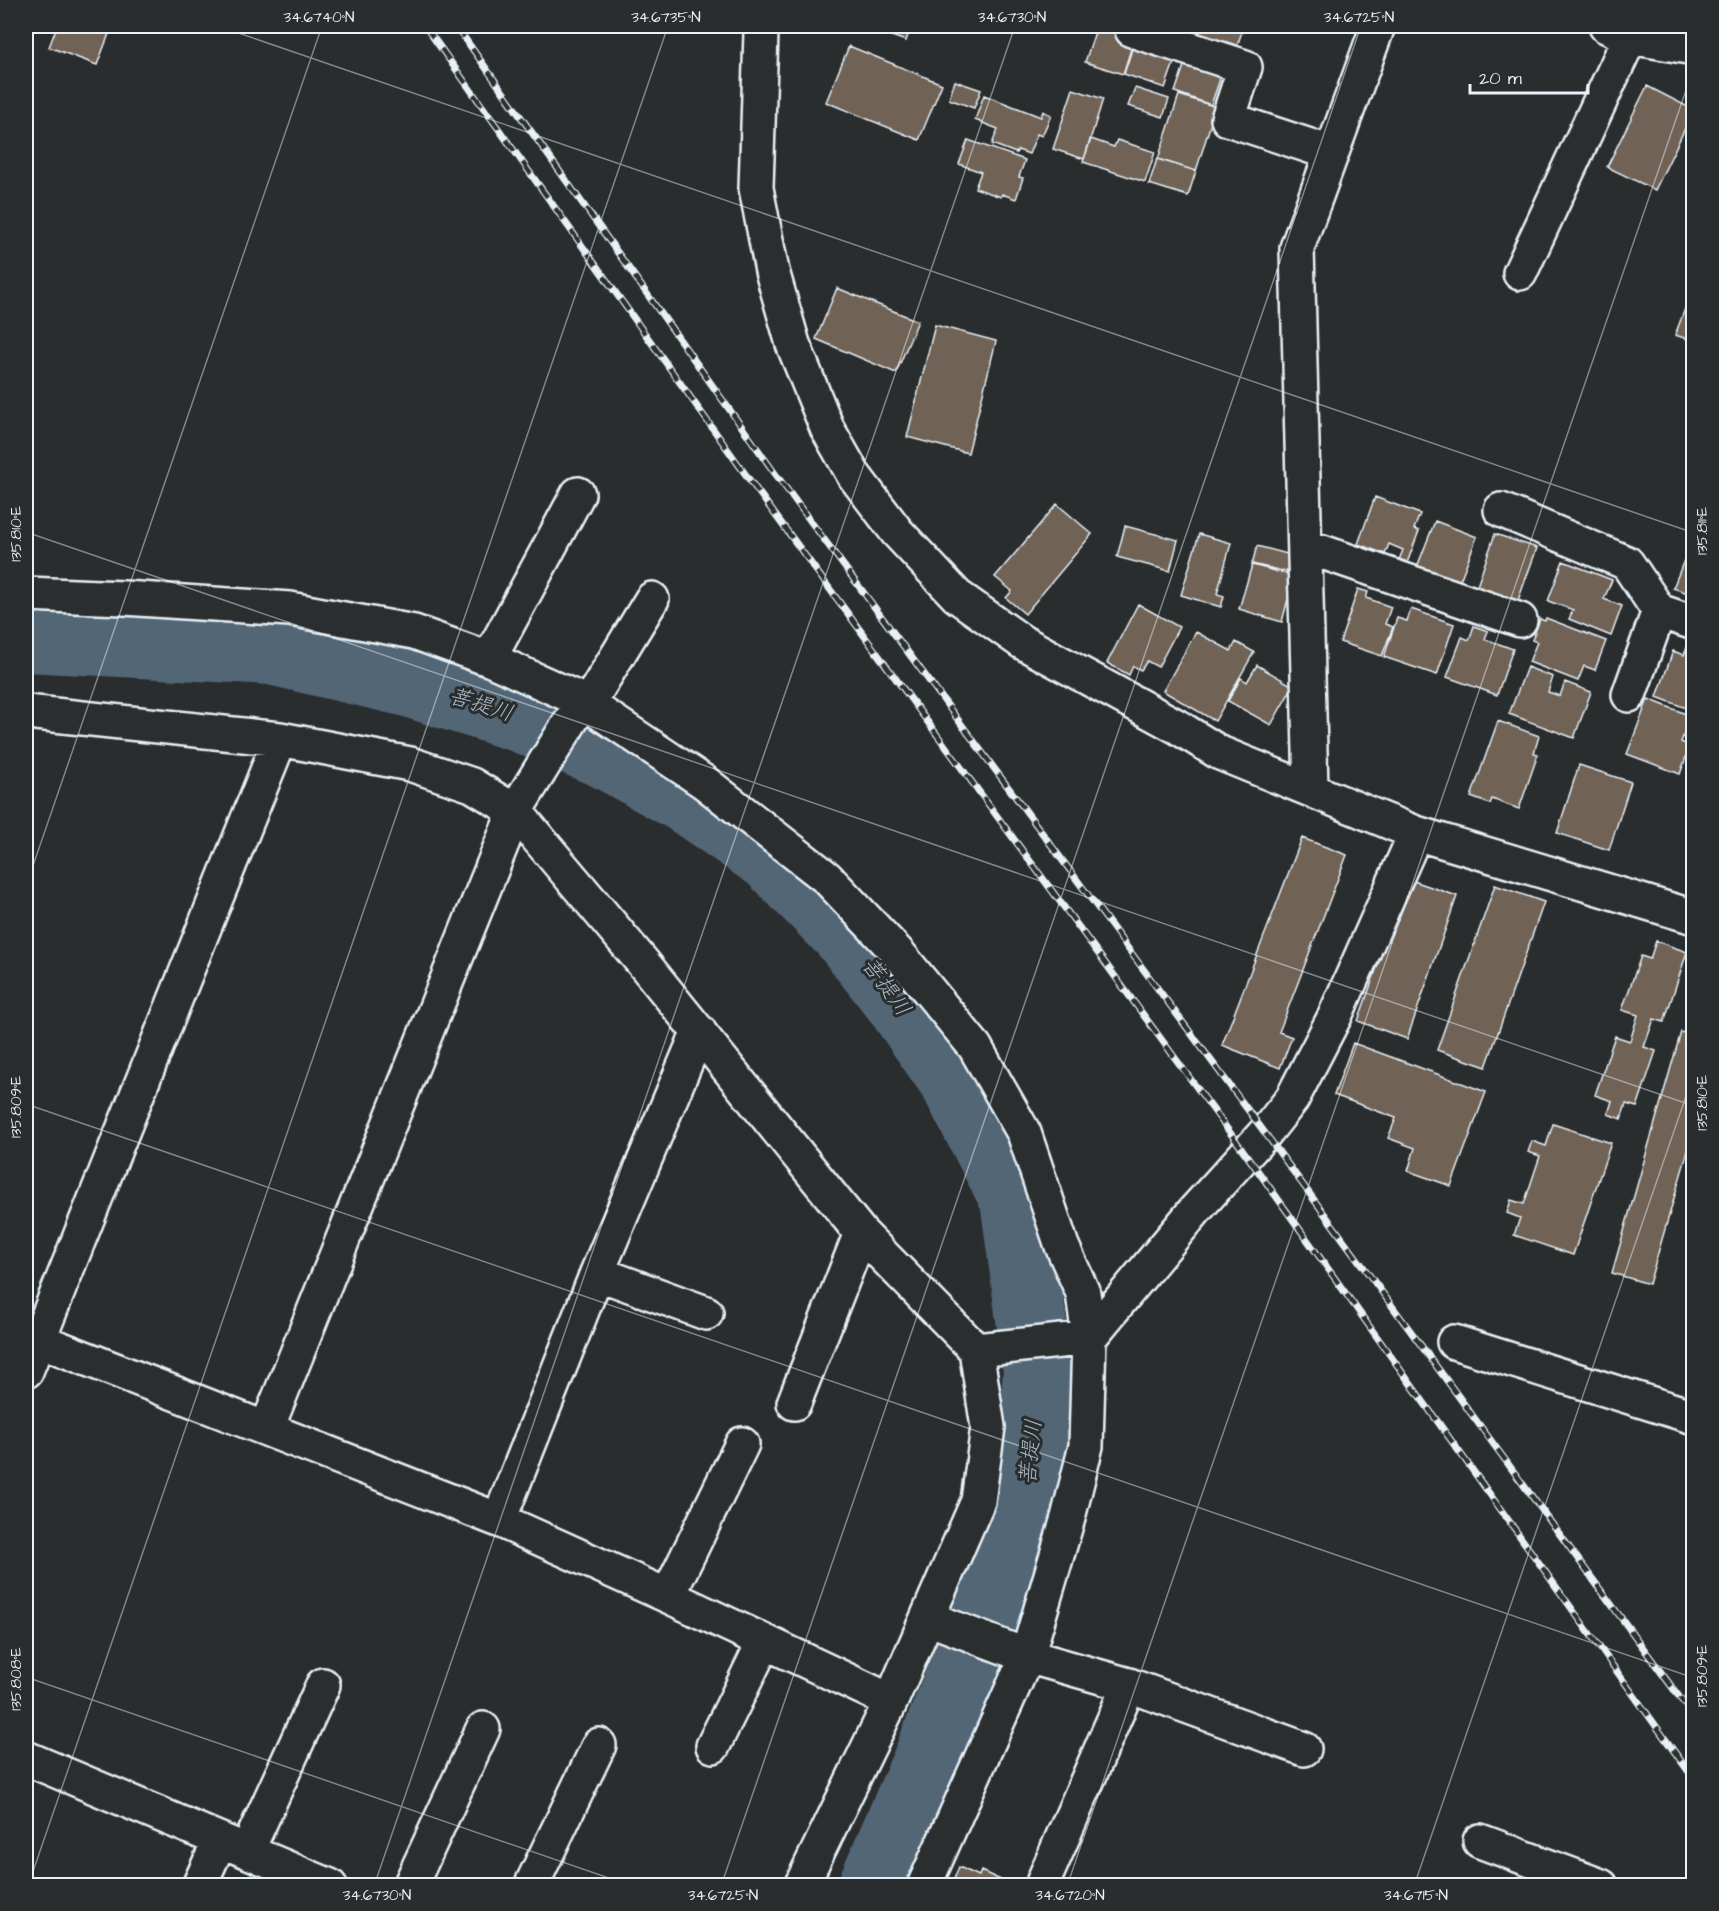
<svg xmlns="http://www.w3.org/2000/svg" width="1719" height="1911" viewBox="0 0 1719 1911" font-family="'Architects Daughter','Klee One',sans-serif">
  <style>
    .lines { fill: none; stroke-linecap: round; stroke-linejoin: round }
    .river { stroke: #536676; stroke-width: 70 }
    .building { fill: #6f6356; stroke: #e8f1f8; stroke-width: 1.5 }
    .minor-casing { stroke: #e8f1f8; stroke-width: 38 }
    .minor { stroke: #2a2d2e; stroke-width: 33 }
    .rail-casing { stroke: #e8f1f8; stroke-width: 7 }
    .rail { stroke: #2a2d2e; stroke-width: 4.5; stroke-dasharray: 14; stroke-linecap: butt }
    .ticks { fill: none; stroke: #e8f1f8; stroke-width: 1.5; stroke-opacity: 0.45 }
    .labels { text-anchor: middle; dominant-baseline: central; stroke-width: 6; stroke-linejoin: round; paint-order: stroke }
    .water-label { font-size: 22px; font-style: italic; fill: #acb9c4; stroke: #2a2d2e }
    .neatline { fill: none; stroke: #e8f1f8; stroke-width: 2 }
    .ticks-label { font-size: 15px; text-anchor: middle; fill: #e8f1f8 }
  </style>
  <rect width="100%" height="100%" fill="#2a2d2e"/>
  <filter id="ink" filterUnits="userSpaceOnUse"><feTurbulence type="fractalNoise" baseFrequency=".0167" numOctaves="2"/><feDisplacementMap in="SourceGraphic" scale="12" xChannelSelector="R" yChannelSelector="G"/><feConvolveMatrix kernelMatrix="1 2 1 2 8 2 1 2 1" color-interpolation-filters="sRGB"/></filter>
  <g filter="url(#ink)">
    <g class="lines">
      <!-- river -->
      <path class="river" d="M26,637l245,13 137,32 117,37 81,35 79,44 86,59 74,75 52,66 57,82 61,119 23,172 -8,114 -41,119 -62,158 -54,124"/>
    </g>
    <!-- building -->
    <path class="building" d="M57,26h55l-15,39 -48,-18z
      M863,26h48l-5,15z
      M1097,26l21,7 -1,4 16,6 -10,31 -38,-12z
      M1202,26h42l-8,23 -38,-13z
      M1134,43l42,14 -11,31 -41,-14z
      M849,46l93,38 -23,56 -93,-38z
      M1186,60l36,13 -11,32 -36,-13z
      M955,81l26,9 -7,18 -25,-9z
      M1647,86l47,24 -39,80 -48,-23z
      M1135,88l34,11 -6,18 -35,-11z
      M1073,89l30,10 -19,60 -31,-10z
      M984,95l57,22 2,-6 8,4 -9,21 -5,-2 -8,20 -11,-4 -2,3 -24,-9 6,-15 -23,-9z
      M1179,95l37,12 -20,64 -38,-12z
      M1091,139l23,8 3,-7 38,12 -10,30 -62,-20z
      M968,140l57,20 -6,17 4,1 -7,21 -14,-5 -1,3 -26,-9 6,-16 -22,-8z
      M1157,159l39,12 -8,25 -39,-12z
      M1694,285v56l-19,-6z
      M837,288l81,33 -22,52 -80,-34z
      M935,325l61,16 -28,112 -61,-16z
      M1375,497l45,17 -6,15 5,2 -12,32 -8,-3 4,-10 -14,-6 -4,10 -27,-10z
      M1057,504l35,30 -67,80 -19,-16 6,-7 -17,-14z
      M1435,521l42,16 -18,46 -42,-16z
      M1125,526l53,14 -8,31 -53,-14z
      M1199,534l32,9 -14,51 7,2 -3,11 -40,-12z
      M1495,534l42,14 -20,55 -41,-14z
      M1694,535v60l-21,-7z
      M1257,546l34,9 -4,17 -35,-8z
      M1563,561l49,19 -8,19 18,7 -11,30 -42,-17 4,-9 -25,-9z
      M1252,565l42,11 -12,46 -43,-13z
      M1358,589l10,3 -2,6 25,9 -6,17 8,3 -11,29 -42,-14z
      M1138,604l41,23 -21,40 -11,-6 -6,9 -8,-4 -4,9 -22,-12z
      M1411,609l43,15 -17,51 -53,-18 13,-39 10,3z
      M1546,618l60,23 -11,29 -11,-4 -6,15 -49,-19 8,-20 -5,-2 8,-21 5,2z
      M1474,626l14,5 -3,8 28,10 -16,46 -50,-18 15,-40 7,3z
      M1196,632l35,19 5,-9 18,10 -39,69 -52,-30z
      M1689,643l5,2v66l-37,-14 16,-46 11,4z
      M1257,665l36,21 -22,39 -43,-24 13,-23 6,4z
      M1527,667l26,10 -5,15 12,4 5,-14 26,10 -17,46 -65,-24z
      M1648,699l43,17 -10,26 9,4 -10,28 -53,-20z
      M1498,721l41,15 -5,17 4,1 -19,55 -27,-10 -2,5 -19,-7z
      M1579,765l52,17 -22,68 -52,-17z
      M1302,838l45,17 -68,177 13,5 -12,31 -58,-23z
      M1408,879l49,17 -50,143 -49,-18z
      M1495,885l49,17 -58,165 -49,-17z
      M1656,941l31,11 -23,70 -10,-3 -10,28 12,4 -19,56 -11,-3 -5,15 -13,-5 4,-13 -17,-6 20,-59 15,5 8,-26 -16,-5 19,-54 9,3z
      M1681,1032l13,4v94l-45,154 -37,-11z
      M1353,1043l133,49 -35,94 -43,-15 7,-23 -27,-10 8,-20 -62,-23z
      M1553,1124l58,19 -38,112 -59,-20 6,-17 -13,-5 4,-13 13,4 16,-48 -12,-4 4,-11 14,5z
      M959,1867l20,9 2,-5 33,15h-60l-2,-2z"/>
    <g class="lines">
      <defs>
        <path id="minor" d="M763,26l-2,7 -5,155 16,83 21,73 34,84 26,46 44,58 60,64 65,46 156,85 42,26 196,80 278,84
          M1606,26l24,11 64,11
          M1132,30l113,37 -17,52 103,34
          M1520,273l110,-236
          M1501,510l126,53 32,48 35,12
          M1305,546l215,74
          M26,594l98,4 166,11 124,23 75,27 94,42 121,81 123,96 71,75 77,94 49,86 38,113 21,47 6,45 -3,108 -18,72 -41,138 -103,230
          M489,659l89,-165
          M1629,695l30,-84
          M588,704l64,-105
          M26,712l254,27 130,25 62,21 43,26 129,153 217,269 115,117 12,77 -10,74 -87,200 -90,185
          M1311,790l-14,-542 81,-222
          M597,1273l109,40
          M26,1335l473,185 169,76 223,105
          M1454,1342l240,75
          M976,1350l113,-12 107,-129 69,-76 27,-34 43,-83 81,-183
          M26,1371l254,-632
          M794,1403l67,-170
          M267,1428l248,-617 68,-110
          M499,1520l98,-247 102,-242
          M668,1596l74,-152
          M928,1618l99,38 102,29 175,64
          M713,1746l51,-104
          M26,1758l304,128
          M1480,1841l121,45
          M247,1851l76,-166
          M1044,1880l85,-195
          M199,1886l21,-46
          M410,1886l73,-157
          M531,1886l68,-141"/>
      </defs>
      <!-- minor casing -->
      <use href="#minor" class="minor-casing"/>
      <!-- minor -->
      <use href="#minor" class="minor"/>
      <defs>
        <path id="rail" d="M425,26l326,456 494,671 449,626
          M456,26l318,446 491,661 429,584"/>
      </defs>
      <!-- rail casing -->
      <use href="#rail" class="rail-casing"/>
      <!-- rail -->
      <use href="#rail" class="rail"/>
    </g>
  </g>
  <!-- ticks -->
  <path class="ticks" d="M218,26l1476,507M26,532l1668,574M26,886l296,-860M26,1104l1668,574M26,1677l606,209M28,1886l640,-1860M374,1886l641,-1860M721,1886l640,-1860M1067,1886l627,-1819M1414,1886l280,-813"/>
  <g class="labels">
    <!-- water labels -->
    <g class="water-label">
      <text transform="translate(481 705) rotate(17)">菩提川</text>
      <text transform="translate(886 987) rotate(54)">菩提川</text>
      <text transform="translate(1031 1452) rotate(-84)">菩提川</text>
    </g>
  </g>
  <!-- margin -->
  <rect width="1719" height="1911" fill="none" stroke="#2a2d2e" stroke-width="66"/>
  <!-- scale -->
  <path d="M1470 84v9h118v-9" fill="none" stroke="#e8f1f8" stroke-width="3"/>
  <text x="1479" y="84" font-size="18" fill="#e8f1f8" stroke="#2a2d2e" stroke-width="4.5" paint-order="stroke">20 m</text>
  <rect x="33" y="33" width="1653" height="1845" class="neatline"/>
  <g class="ticks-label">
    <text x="319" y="22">34.6740°N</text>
    <text x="666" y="22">34.6735°N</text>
    <text x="1012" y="22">34.6730°N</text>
    <text x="1359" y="22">34.6725°N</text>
    <text transform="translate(1702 531) rotate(-90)" y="5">135.811°E</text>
    <text transform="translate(16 534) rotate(-90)" y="5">135.810°E</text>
    <text transform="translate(1702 1103) rotate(-90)" y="5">135.810°E</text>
    <text transform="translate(16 1107) rotate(-90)" y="5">135.809°E</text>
    <text transform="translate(1702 1676) rotate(-90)" y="5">135.809°E</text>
    <text transform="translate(16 1679) rotate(-90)" y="5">135.808°E</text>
    <text x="377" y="1900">34.6730°N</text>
    <text x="723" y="1900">34.6725°N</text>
    <text x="1070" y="1900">34.6720°N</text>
    <text x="1416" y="1900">34.6715°N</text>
  </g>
</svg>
